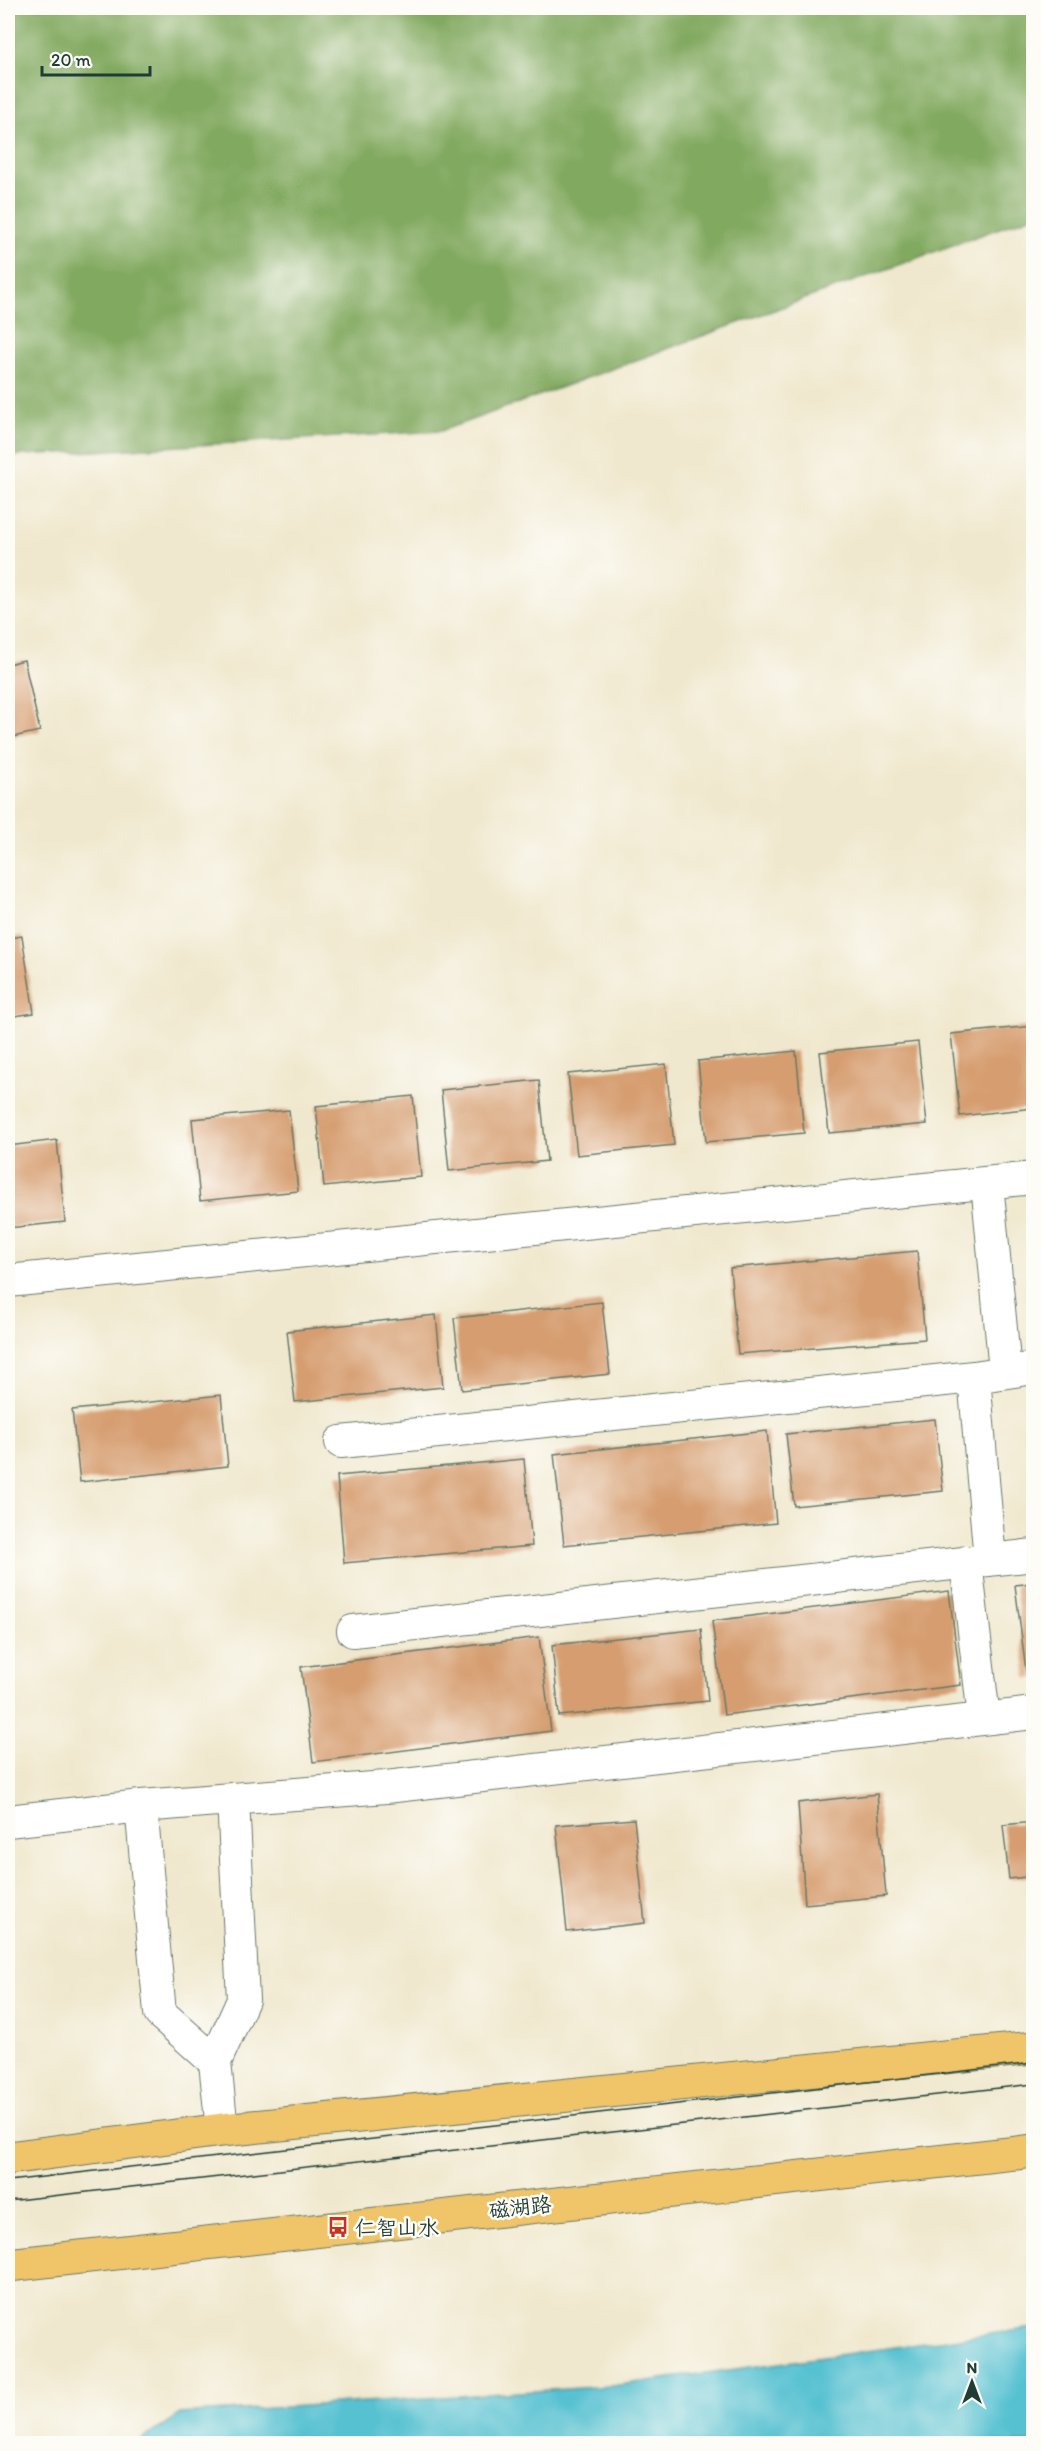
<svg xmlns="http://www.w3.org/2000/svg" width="1041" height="2451" viewBox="0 0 1041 2451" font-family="Itim,'LXGW WenKai TC',sans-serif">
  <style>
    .forest { fill: #81a95f; stroke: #50734a; stroke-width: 1.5 }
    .water { fill: #56c1d1; stroke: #3a7f82; stroke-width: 1.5 }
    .building { fill: #d69d70 }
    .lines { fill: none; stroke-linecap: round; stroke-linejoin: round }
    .street-casing { stroke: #68796a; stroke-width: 34 }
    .primary-casing { stroke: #68796a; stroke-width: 35 }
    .street { stroke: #fff; stroke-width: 32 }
    .primary { stroke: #f0c469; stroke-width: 33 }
    .tram { stroke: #1f3d34; stroke-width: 1.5 }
    .labels { text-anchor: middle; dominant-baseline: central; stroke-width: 5; stroke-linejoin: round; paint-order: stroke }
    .street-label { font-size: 21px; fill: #1f3d34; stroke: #fdfcf7 }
    .poi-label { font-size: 21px; fill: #1f3d34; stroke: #fdfcf7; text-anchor: start }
  </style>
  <rect width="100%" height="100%" fill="#fdfcf7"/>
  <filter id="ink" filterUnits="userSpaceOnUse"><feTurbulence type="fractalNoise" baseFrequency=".0167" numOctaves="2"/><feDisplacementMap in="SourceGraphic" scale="12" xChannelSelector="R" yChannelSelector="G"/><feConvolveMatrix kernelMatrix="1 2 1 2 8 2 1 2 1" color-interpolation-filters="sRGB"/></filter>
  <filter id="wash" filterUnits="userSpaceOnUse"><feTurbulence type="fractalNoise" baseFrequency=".008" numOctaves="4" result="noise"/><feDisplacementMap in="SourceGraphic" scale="24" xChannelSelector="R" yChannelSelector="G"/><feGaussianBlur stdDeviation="1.35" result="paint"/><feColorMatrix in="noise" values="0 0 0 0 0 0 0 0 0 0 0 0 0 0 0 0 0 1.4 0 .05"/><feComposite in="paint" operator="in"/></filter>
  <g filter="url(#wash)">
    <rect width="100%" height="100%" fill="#f0e8ce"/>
    <!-- forest -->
    <path class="forest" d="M8,8h1025v208l-592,215 -433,25z"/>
    <!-- water -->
    <path class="water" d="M1033,2328v115h-896l43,-29 432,-28z"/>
    <g id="blocks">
      <!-- building -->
      <path class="building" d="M24,660l16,71 -32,7v-74z
        M22,936l12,77 -26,4v-79z
        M1034,1026v82l-74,8 -9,-82z
        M918,1042l9,82 -98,9 -9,-81z
        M796,1051l8,82 -98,9 -8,-81z
        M666,1064l8,81 -97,10 -9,-81z
        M539,1080l8,81 -98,10 -8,-81z
        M413,1096l8,81 -97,10 -8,-81z
        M289,1110l9,81 -98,10 -8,-82z
        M57,1140l8,82 -57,6v-82z
        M1034,1234v33h-2l-3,-32z
        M917,1251l8,88 -187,15 -8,-86z
        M602,1302l8,72 -148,16 -8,-72z
        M436,1315l7,72 -148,15 -8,-71z
        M221,1395l7,71 -148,16 -8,-72z
        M935,1419l8,72 -149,15 -8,-72z
        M767,1431l9,92 -212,22 -10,-91z
        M524,1459l8,87 -188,17 -7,-87z
        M1034,1583v95l-7,1 -12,-94z
        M949,1591l12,94 -237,30 -12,-94z
        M701,1629l7,72 -149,15 -7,-71z
        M539,1637l12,94 -238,31 -12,-95z
        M877,1794l9,102 -81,8 -7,-101z
        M634,1819l11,104 -78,9 -11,-107z
        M1034,1822v54l-25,3 -6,-54z"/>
    </g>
  </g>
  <g filter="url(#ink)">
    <use href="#blocks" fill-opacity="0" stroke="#68796a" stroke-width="1.5"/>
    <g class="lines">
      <defs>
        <path id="street" d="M987,1183l18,188
          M8,1281l1026,-103
          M974,1377l16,183
          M341,1442l633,-65 60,-9
          M966,1562l18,156
          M353,1631l681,-76
          M141,1806l19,207 55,49
          M8,1821l133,-15 245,-19 648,-74
          M222,2130l-7,-68 28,-62 -10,-201"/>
        <path id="primary" d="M8,2158l214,-28 812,-82
          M8,2265l1026,-114"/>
      </defs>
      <!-- street casing -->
      <use href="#street" class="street-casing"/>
      <!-- primary casing -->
      <use href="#primary" class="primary-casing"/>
      <!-- street -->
      <use href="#street" class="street"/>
      <!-- primary -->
      <use href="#primary" class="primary"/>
      <!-- tram -->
      <path class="tram" d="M8,2181l1026,-118
        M8,2201l1026,-117"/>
    </g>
  </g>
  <!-- icons -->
  <defs>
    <symbol id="bus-bare" viewBox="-9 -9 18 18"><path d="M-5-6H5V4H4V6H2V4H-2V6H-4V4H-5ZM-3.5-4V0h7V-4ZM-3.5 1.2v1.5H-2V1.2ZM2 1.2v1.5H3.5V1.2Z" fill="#c8321e" stroke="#fdfcf7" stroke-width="2.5" paint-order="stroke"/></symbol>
  </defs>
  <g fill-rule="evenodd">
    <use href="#bus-bare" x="323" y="2212" width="30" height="30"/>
  </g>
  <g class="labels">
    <!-- street labels -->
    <g class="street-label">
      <text transform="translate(520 2207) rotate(-6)">磁湖路</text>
    </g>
    <!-- poi labels -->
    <g class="poi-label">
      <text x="355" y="2227">仁智山水</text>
    </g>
  </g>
  <!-- margin -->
  <rect width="1041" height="2451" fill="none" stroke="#fdfcf7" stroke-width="30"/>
  <!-- north arrow -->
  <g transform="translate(972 2382)" stroke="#fdfcf7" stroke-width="4.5" paint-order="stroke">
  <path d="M0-4.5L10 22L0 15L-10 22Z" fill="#1f3d34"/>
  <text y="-9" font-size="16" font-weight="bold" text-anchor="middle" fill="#1f3d34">N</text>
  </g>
  <!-- scale -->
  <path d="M42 66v9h108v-9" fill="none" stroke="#1f3d34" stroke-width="3"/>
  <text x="51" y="66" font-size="18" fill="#1f3d34" stroke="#fdfcf7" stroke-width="4.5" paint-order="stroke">20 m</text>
</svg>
